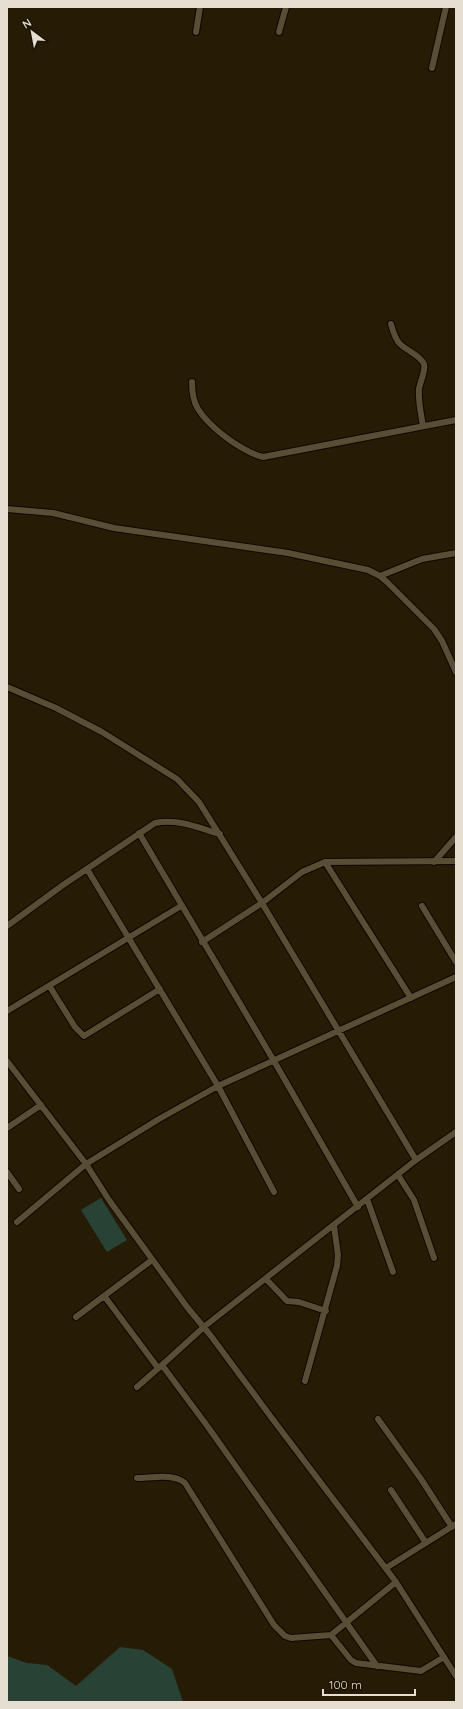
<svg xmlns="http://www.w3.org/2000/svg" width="463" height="1709" viewBox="0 0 463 1709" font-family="Quicksand,sans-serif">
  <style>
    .green { fill: #284235 }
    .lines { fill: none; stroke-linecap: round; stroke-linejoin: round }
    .street-casing { stroke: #0f0600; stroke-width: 8 }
    .street { stroke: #584d35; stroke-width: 6 }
  </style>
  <rect width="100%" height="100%" fill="#261c05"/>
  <!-- green -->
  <path class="green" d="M101,1198l26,42 -20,12 -26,-42z
    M120,1647l23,3 29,19 11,33h-176v-46l20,7 20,2 29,21z"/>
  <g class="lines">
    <defs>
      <path id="street" d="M196,32l4,-25
        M279,32l7,-25
        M432,68l14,-61
        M391,324c2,7 4,15 9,20 7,7 20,11 24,20 2,7 -4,18 -5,25 -1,12 2,25 4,37
        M192,382c0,9 1,19 6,27 12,19 43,42 65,48l193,-37
        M7,509l46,4 61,15 174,25 80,17 12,6 8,7 46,46 8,12 14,31
        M380,576l42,-17 34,-6
        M7,687l49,21 46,24 75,47 22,23 63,101 154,257
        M139,833l135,228 84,146
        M325,862l86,136
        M434,862l22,-25
        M87,869l131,217 56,106
        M422,906l34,56
        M7,926l56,-41 92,-62c21,-5 44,5 65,11
        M202,942l60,-39 40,-31 23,-10 131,-1
        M50,987l25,40 9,9 76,-47
        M7,1011l174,-105
        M7,1061l79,103 23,36 78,107 24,29 63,85 122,161 60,94
        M7,1128l34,-23
        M7,1172l12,17
        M398,1175l16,25 20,58
        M367,1199l26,73
        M17,1222l69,-58 73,-45 59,-33 238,-109
        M266,1279l21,22 12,1 27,9
        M105,1297l53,71
        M76,1317l76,-57
        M162,1365l43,-39 211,-166 40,-28
        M305,1381l32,-115 1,-11 -4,-29
        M137,1387l25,-22 46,62 169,239
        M378,1419l43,60 31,48
        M137,1478c14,0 37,-5 48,5l89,142 11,11 6,2 40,-3 65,-53
        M391,1490l35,53
        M386,1568l70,-44
        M331,1635l20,25 5,3 65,8 23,-14"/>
    </defs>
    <!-- street casing -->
    <use href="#street" class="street-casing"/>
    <!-- street -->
    <use href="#street" class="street"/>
  </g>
  <!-- border -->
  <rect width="463" height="1709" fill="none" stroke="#e6dfd1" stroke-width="16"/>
  <!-- north arrow -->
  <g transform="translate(32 32) rotate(328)" stroke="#1c1300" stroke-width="3" paint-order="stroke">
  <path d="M0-3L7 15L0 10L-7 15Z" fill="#e6dfd1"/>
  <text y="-6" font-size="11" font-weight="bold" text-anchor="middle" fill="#e6dfd1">N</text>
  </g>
  <!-- scale -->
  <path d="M323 1689v6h92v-6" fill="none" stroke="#e6dfd1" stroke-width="2"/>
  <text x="329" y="1689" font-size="12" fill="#e6dfd1" stroke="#1c1300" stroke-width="3" paint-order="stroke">100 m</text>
</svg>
